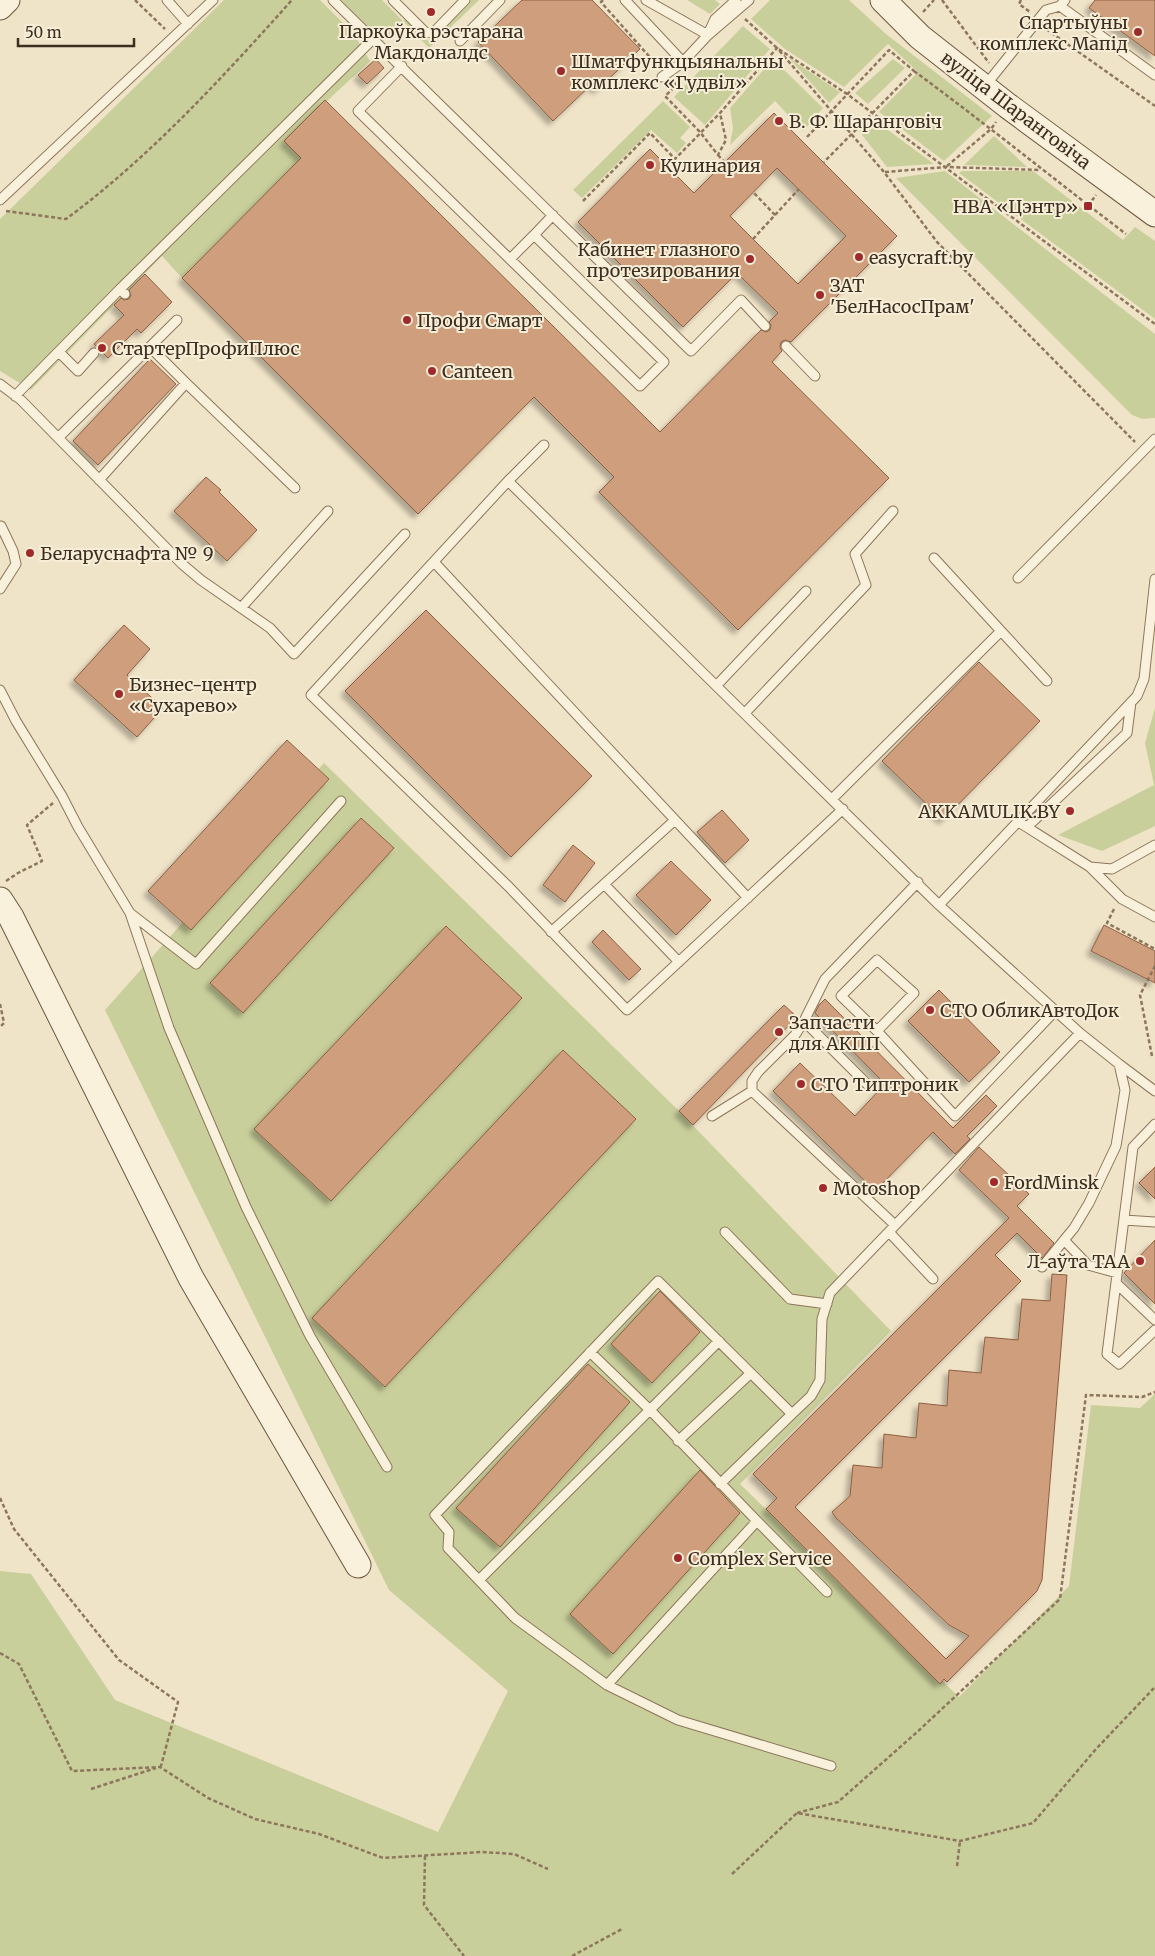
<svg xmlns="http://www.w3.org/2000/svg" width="1155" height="1956" viewBox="0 0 1155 1956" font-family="Merriweather,serif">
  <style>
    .green { fill: #c9cf9b }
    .building { fill: #cf9f7d; stroke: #8d5f41; fill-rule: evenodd; filter: url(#shadow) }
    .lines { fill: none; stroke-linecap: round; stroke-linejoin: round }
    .lane-casing { stroke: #8d765c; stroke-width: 11 }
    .secondary-casing { stroke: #6f573f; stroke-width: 27 }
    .path { stroke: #8d765c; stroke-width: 2.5; stroke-dasharray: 4 2.5; stroke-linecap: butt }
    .lane { stroke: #faf1dc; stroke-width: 9 }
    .secondary { stroke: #faf1dc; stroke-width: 25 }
    .poi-dot { fill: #9e2a2b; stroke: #f7eed8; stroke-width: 2 }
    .labels { text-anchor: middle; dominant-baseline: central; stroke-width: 4; stroke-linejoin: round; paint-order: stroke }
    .poi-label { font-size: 18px; fill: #3d2e20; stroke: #f7eed8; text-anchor: start }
    .street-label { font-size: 18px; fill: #3d2e20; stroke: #f7eed8 }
  </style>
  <defs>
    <filter id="shadow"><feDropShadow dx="-4.5" dy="4.5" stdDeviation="2.5" flood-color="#0004"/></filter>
  </defs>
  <rect width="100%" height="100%" fill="#f0e4c8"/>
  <!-- green -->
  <path class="green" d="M224,0h96l34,34 16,27 -86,80 17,17 -119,120 -20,-22 -131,134 -31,-19v-152z
    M341,0h41l21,21 3,-2 22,22 42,-41h9l-50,48 -26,-27 -20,20z
    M687,0h28l5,4 -10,10z
    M770,0h79l37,34 106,82 -48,45 -65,-49 39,-40 -30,-28 -44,43 -59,-38 -34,-30z
    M743,26l27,23 -65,76 -31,-28z
    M789,58l51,34 -11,11z
    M773,59l50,49 -20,23 -28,-30 -45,44 3,-17 -3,-20z
    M893,59l12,9 -37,36 -13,-11z
    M663,101l27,26 -10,11 6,5 -9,10 -26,-23 -69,68 -9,-8z
    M873,119l61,45 -47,3 -28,-36z
    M994,136l33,31 -63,-2z
    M945,171l210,163v84l-13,1 -10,-4 -236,-237z
    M962,171h71l90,69 12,-13 20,14v78l-196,-146z
    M1155,708v118l-53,25 -44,-16 96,-50 -9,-42z
    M324,763l355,348 212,220 -151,153 219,213 110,-111 22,-181 49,3 15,-14v562h-1155v-385l31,3 84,126 323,132 70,-141 -119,-101 -284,-580z"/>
  <!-- building -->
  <path class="building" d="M522,0h70l48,49 -43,41 -5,-6 -39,37 -75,-79z
    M1095,0h60v56l-66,-48z
    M376,59l8,9 -17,16 -9,-9z
    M325,100l335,332 101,-102 5,2 4,-2 1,-5 -2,-3 9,-9 -41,-40 -54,54 -105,-105 72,-73 44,44 80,-80 123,123 -106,106 -6,-2 -4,2 -1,5 2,4 -10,11 117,116 -151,152 -139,-138 15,-15 -80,-80 -116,117 -236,-236 119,-120 -17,-17zM777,168l69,68 -48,48 -68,-68z
    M145,274l27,28 -31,31 -4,-4 -29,29 -14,-14 30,-29 -10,-10 7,-7 3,2 5,-1 2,-4 -2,-5z
    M150,359l26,25 -78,81 -25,-24z
    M206,477l15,13 -2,2 38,38 -30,31 -53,-50z
    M426,610l166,166 -81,81 -166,-166z
    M124,625l26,24 -23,26 36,33 -26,29 -63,-57z
    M979,662l61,59 -97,99 -61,-59z
    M287,740l42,39 -138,151 -43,-39z
    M722,810l27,30 -24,23 -28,-31z
    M361,818l33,30 -151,165 -33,-30z
    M573,845l22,18 -30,39 -22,-17z
    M671,861l40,39 -35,35 -40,-40z
    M1104,925l51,26v32l-64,-32z
    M446,926l76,72 -191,203 -77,-72z
    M603,930l38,39 -12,11 -37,-38z
    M939,990l61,62 -31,30 -61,-61z
    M825,999l128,129 33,-33 11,11 -30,30 3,3 -15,15 -22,-22 -58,59 -102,-100 27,-28 55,53 30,-32 -70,-71 4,-8z
    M784,1005l13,12 -104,108 -14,-14z
    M563,1050l73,69 -251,268 -73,-69z
    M979,1147l50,47 -12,12 37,37 -12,15 -25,-25 -22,22 26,26 -226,226 151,152 23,-23 -20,-11 -113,-107 -4,-6 18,-16 3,-31 29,3 2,-34 32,4 3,-35 28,3 2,-36 32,3 4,-36 33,3 4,-41 28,2 2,-27 15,1 -25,305 -5,11 -90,91 -3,-3 -4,5 -174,-175 11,-11 -24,-24 256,-256 -50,-48z
    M1155,1167v32l-16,-16z
    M1155,1240v64l-31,-31z
    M660,1291l40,41 -48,51 -41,-39z
    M588,1364l42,38 -130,145 -44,-39z
    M700,1470l40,43 -127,141 -43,-40z"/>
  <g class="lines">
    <defs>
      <path id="lane" d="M167,0l21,24
        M333,0l358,351 50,-51 24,26
        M393,0l33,33 9,-2 30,-31
        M625,0l58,62 25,-27 41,-35
        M646,0l62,35
        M1060,6l95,69
        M709,32l6,-13 21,-19
        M460,41l40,-41
        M402,66l-44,45 282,275 24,-24 -130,-127 19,-20
        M662,77l21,-15
        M985,86l61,-76 14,-4 5,-6
        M0,200l213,-200
        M510,259l24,-24
        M125,294l-5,-5 254,-251
        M786,346l29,30
        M150,347l36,36
        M59,352l19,19 16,-18
        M0,384l21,16 161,164 19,16 69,48 24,26 111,-120
        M15,396l105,-107
        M58,438l119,-118
        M544,445l-36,36 -197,214 198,192 118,123 216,-201
        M99,480l87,-97 109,105
        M508,481l431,424 141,128 39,31 6,26 -9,56 -27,57 -15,25 -32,39
        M934,558l67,73
        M434,562l314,336
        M1018,578l137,-139
        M0,589l16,-25 -3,-13 -12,-25
        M241,608l87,-97
        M717,685l89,-94
        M0,690l16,31 46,75 16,31 52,86 39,115 77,179 64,129 77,131
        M745,713l121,-128 -11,-31 38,-43
        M832,799l169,-168 46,50
        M1017,821l73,46 32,32 33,18
        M1027,827l100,-94 4,-31
        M1090,867l22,2 43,-24
        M604,884l75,78
        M939,905l198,-209 7,-17 11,-100
        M130,913l66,51 145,-163
        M551,932l124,-112
        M804,1021l65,65
        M877,1031l-36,-35 36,-36 37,33 -37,38 78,85 100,-105
        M1119,1064l36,27
        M712,1116l40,-25
        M1155,1124l-22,23 -26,207 12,10 36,-34
        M1124,1220l31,2
        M895,1225l-143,-134v-10l6,-9 37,-37 9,-14 21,-42 93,-97
        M725,1232l65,67 37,5
        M889,1232l44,47
        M1064,1240l24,25 29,8
        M1116,1283l39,37
        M590,1352l61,59 106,110 -150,164
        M678,1441l73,-68
        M720,1484l72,-70
        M757,1521l70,71
        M479,1580l240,-239
        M831,1766l-153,-46 -71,-35 -92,-67 -67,-70 1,-16 -14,-17 223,-234 134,133 19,-18 9,-16 2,-61 8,-26 250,-260"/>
      <path id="secondary" d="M883,0l37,37 88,69 147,108
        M0,7l7,-7
        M0,900l11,17 180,361 167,287"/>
    </defs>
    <!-- lane casing -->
    <use href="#lane" class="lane-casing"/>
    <!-- secondary casing -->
    <use href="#secondary" class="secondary-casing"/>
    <!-- path -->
    <path class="path" d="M135,0l30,29
      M603,0l-2,2 54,61
      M942,0l47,63
      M1021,0l-2,4 11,8
      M923,12l11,-12
      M745,19l32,29 70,46 308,230
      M1046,29l109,77
      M658,67l-3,-4 7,-6
      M914,71c72,53 141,109 212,163
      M675,83l2,2 -12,11 35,36 18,23 8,-15 -6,-27
      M807,137l82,-87 25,21 -90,91
      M718,155l7,8
      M947,166l44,-37 5,-7
      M885,172l61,-5 94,3
      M583,201l67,-68 25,26 45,-46 57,-65 107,124 53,70 198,200
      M1088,206l8,-11
      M6,211l60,8c84,-62 156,-141 226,-219
      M775,215l24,-26
      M753,239l22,-24 -22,-23
      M6,881l12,-8 24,-12 -15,-36 26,-22
      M1114,909l-7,14 48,26
      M0,1004l4,19 -4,4
      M1152,1056l-12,-61 15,-29
      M0,1498l14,31 105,131 59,42 -17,64
      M0,1653l19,11 53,107 88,-4 48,31 47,21 64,15 64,24 99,-6 32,2 34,15
      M91,1789l65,-21
      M797,1813l41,-11 78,-69 144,-134 26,-204 56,2 13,-5
      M425,1856l-1,49 40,51
      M957,1866l3,-25
      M732,1874l65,-61 163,28 73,-18 63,-74 59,-62
      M572,1956l50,-27"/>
    <!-- lane -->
    <use href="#lane" class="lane"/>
    <!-- secondary -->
    <use href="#secondary" class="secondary"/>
  </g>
  <!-- markers -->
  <g class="poi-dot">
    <circle cx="431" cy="12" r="5"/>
    <circle cx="1138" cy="32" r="5"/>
    <circle cx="561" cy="71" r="5"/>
    <circle cx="779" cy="121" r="5"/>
    <circle cx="650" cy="165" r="5"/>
    <rect x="1083" y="201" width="10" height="10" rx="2.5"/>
    <circle cx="859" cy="257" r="5"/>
    <circle cx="750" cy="259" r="5"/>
    <circle cx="820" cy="295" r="5"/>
    <circle cx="407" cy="320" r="5"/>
    <circle cx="102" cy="348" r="5"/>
    <circle cx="432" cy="371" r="5"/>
    <circle cx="30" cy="553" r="5"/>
    <circle cx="119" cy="694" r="5"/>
    <circle cx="1070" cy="811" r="5"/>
    <circle cx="930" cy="1010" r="5"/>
    <circle cx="779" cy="1032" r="5"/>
    <circle cx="801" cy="1084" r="5"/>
    <circle cx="994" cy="1182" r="5"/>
    <circle cx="823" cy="1188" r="5"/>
    <circle cx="1140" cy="1261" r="5"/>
    <circle cx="678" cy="1558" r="5"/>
  </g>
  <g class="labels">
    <!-- poi labels -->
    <g class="poi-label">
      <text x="1128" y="22" text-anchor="end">Спартыўны<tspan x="1128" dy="21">комплекс Мапід</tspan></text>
      <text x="431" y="31" text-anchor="middle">Паркоўка рэстарана<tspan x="431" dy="21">Макдоналдс</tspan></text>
      <text x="571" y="61">Шматфункцыянальны<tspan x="571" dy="21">комплекс «Гудвіл»</tspan></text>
      <text x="789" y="121">В. Ф. Шаранговіч</text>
      <text x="660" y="165">Кулинария</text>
      <text x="1078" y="206" text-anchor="end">НВА «Цэнтр»</text>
      <text x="740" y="249" text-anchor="end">Кабинет глазного<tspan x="740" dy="21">протезирования</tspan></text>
      <text x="869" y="257">easycraft.by</text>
      <text x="830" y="285">ЗАТ<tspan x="830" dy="21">'БелНасосПрам'</tspan></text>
      <text x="417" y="320">Профи Смарт</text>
      <text x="112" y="348">СтартерПрофиПлюс</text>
      <text x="442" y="371">Canteen</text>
      <text x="40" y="553">Беларуснафта № 9</text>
      <text x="129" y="684">Бизнес-центр<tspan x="129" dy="21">«Сухарево»</tspan></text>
      <text x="1060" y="811" text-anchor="end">AKKAMULIK.BY</text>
      <text x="940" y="1010">СТО ОбликАвтоДок</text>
      <text x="789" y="1022">Запчасти<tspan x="789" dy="21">для АКПП</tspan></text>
      <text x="811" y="1084">СТО Типтроник</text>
      <text x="1004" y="1182">FordMinsk</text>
      <text x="833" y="1188">Motoshop</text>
      <text x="1130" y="1261" text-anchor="end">Л-аўта ТАА</text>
      <text x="688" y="1558">Complex Service</text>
    </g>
    <!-- street labels -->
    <g class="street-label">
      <text transform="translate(1016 110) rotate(37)">вуліца Шаранговіча</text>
    </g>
  </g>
  <!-- scale -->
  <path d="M18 38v8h116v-8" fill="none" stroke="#3d2e20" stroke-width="2.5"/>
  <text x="25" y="38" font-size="15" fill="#3d2e20" stroke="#f7eed8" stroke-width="4" paint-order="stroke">50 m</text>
</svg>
